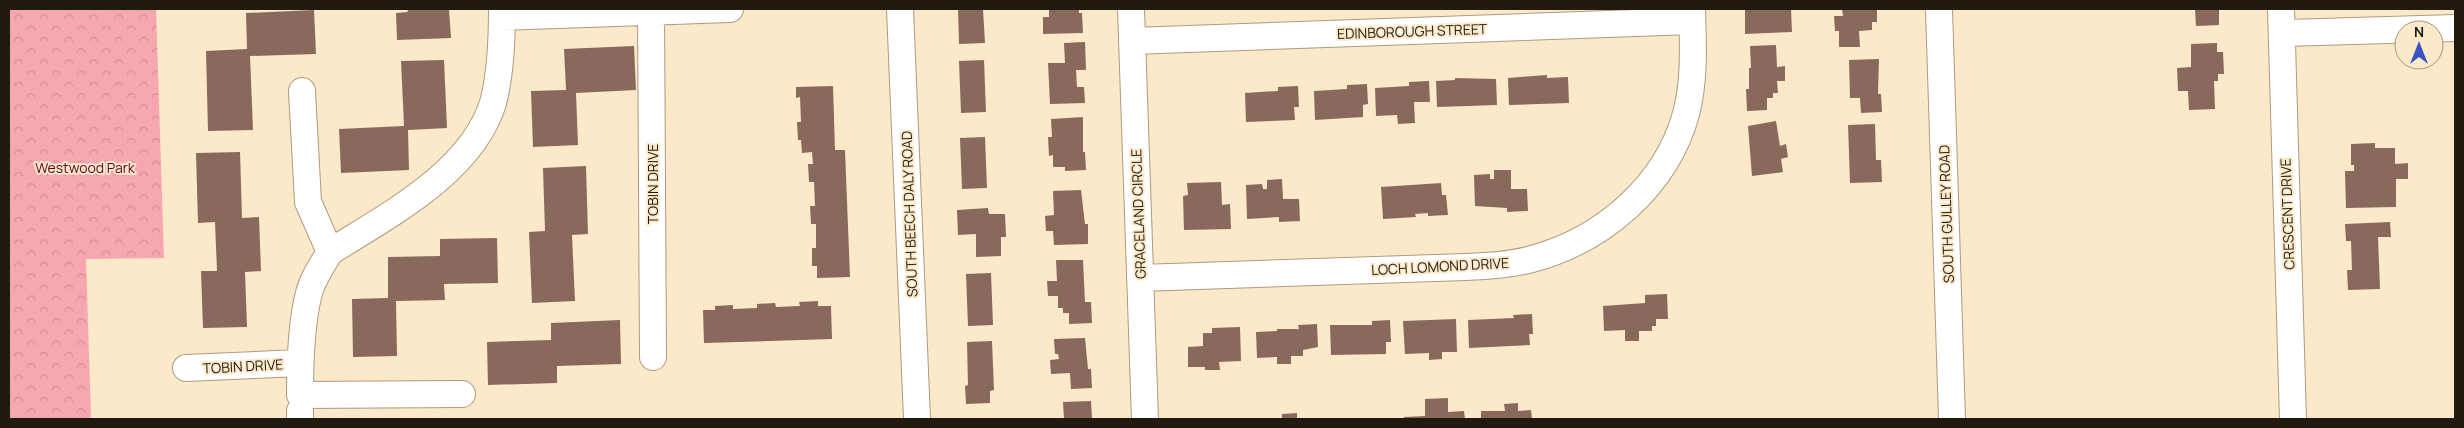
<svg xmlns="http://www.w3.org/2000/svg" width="2464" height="428" viewBox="0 0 2464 428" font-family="Manrope,sans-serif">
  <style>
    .park { fill: url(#park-crowns) }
    .building { fill: #88695b }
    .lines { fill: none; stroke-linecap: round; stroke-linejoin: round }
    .minor-casing { stroke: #ad9b7f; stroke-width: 28 }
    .minor { stroke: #fff; stroke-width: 26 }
    .labels { text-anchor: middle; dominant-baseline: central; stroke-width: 4; stroke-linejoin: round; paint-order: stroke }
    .street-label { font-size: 14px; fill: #211a0f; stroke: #fce9ca }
    .park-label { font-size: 14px; fill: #5e0421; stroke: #fce9ca }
  </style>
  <defs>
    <pattern id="park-crowns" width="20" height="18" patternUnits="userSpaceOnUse" patternTransform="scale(1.25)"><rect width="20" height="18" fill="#f6a7b0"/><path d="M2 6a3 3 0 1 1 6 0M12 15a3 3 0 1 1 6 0" fill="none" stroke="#d38f96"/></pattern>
  </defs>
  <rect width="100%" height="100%" fill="#fce9ca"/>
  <!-- park -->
  <path class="park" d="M9,9h147l8,249 -78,1 5,160h-82z"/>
  <!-- building -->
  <path class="building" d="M407,9h42l2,29 -54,2 -1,-27 12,-1z
    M958,9h25l2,34 -26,1z
    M1049,9h30v4h3l1,20 -40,1v-17h6z
    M1745,9h46l1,23 -47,2z
    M1842,9h35v13h-5v8l-13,1 1,16h-21v-16h-4l-1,-15h9z
    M2195,9h24v16l-23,1z
    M314,10l2,44 -66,2 3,74 -45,1 -2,-80 41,-2 -1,-36z
    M1085,42l1,28h-10l1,17h7l1,16 -35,1 -2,-41h17l-1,-20z
    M2217,43v9h6l1,22h-6v7h-4l1,28 -26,1 -1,-19h-10l-1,-23 14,-1v-23z
    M1776,45l1,22 8,-1v15h-8l1,12h-5v5h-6v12l-20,1 -1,-22h3v-21h2l-1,-22z
    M634,46l2,44 -60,3 2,52 -45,2 -2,-56 35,-1 -2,-41z
    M1879,59l-1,35h3l1,18 -21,1 -1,-15h-10l-1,-38z
    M444,60l3,68 -39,2 1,40 -68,3 -2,-44 65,-3 -3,-65z
    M984,60l2,52 -25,1 -2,-52z
    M1547,75v3l21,-1 1,26 -60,2 -1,-27z
    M1455,78l41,1 1,26 -60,2 -1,-26 19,-1z
    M1429,81l1,21h-16l1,21 -17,1 -1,-9 -21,1 -1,-28 34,-2v-4z
    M1367,84l1,20 -5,1v12l-48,3 -1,-29 33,-2v-4z
    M833,86l2,64h10l5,127 -33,1v-12h-5v-18h4v-24h-5l-1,-18h5l-1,-24h-5l-1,-18h5l-1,-12 -10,1 -1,-13h-3l-1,-18h4l-1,-25 -4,1v-11z
    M1298,86l1,21h-5l1,13 -49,2 -1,-29 33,-2v-4z
    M1083,117v35h2l1,18 -21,1v-4h-12v-12l-4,1 -1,-19h4l-1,-18z
    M1776,121l4,25 6,-2 2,13 -7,2 2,13 -31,4 -4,-50z
    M1875,124l1,36h5l1,22 -32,1 -2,-58z
    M985,137l2,51 -25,1 -2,-51z
    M2375,143v5h20v16l13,-1v16h-12v28l-50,1 -1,-37h9v-6h-3v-21z
    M240,152l2,66 17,-1 2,54 -16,1 2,55 -44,1 -2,-57h16l-2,-49 -17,1 -2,-70z
    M586,166l2,68 -16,1 3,66 -43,2 -3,-71 16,-1 -2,-63z
    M1494,170h17v19h16l1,22 -21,1v-4l-32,-2 -1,-31 16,-1v5h4z
    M1282,179l1,20h16l1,22 -21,1v-5l-32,2 -1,-34 16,-1 1,5h4v-9z
    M1221,182l1,23 8,-1 1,25 -47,1 -1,-34 5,-1 -1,-12z
    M1441,183l1,12h4l2,20 -20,1v-3l-13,1 1,3 -33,2 -2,-32z
    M1081,190l4,34h3v20l-34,1 -1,-14h-7l-1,-15 9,-1 -1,-24z
    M988,208l1,6h16l1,23h-5v19l-25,1v-23l-18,1 -1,-25z
    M2390,222l1,15h-13l2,52 -32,1 -1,-20h5l-1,-29h-5l-1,-17z
    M497,238l1,45 -54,1 1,16 -49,1 1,55 -44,1 -1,-58 36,-1v-41l52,-1v-17z
    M1056,260h27l2,42h6l1,21 -23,1v-11h-6v-5h-5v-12h-10l-1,-15h10z
    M991,273l2,52 -25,1 -2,-52z
    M1667,294l1,25h-12v7h-4v5h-13v10h-14v-11l-21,1 -1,-25 42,-3v-8z
    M818,301v5h13l1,33 -128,4 -1,-33h12v-4l18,-1v4l24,-1v-4l18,-1 1,4 24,-1 -1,-4z
    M1532,314l1,20h-4l1,11 -61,3 -1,-28 46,-2 -1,-3z
    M1456,319l1,33h-15v7l-13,1v-7l-24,1 -2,-33z
    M620,320l1,44 -64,2v17l-69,2 -1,-43 64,-2v-17z
    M1390,320l1,22h-5v12l-55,1 -1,-30h42v-4z
    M1317,324l1,23 -15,3v6h-12v8h-14v-7l-20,1 -1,-26 21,-1v-2h22l-1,-4z
    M1240,327l1,34 -22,1 1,8h-15v-3h-17v-20l15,-1v-13h9v-5z
    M1085,338l3,31h3l1,19 -21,1 -1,-16 -19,1 -1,-14 9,-1 -1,-5h-3l-1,-15z
    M992,341l2,49 -4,1v12l-24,1 -1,-18 3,-1 -1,-43z
    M1448,398v14l16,-1 1,8h-61v-2l21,-1v-17z
    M1091,401l1,18h-28l-1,-17z
    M1518,403v8l13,-1 1,9h-51v-8h24l-1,-7z
    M1297,413v6h-15v-5z"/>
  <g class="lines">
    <defs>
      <path id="minor" d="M651,9l2,348
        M900,9l17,410
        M1131,9l14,410
        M1939,9l13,410
        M2281,9l12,410
        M502,17l228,-8
        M2282,33l173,-5
        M1132,41l560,-20
        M302,91l6,111 22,50
        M1140,278l325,-11c23,-1 45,-2 67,-8 71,-19 134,-73 154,-145 9,-34 7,-70 6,-105
        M186,368l114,-5
        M462,394l-162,1c0,-30 1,-72 9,-102 4,-15 13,-28 21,-41 58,-37 141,-79 163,-149 8,-30 9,-63 9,-94
        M300,411v8"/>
    </defs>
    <!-- minor casing -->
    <use href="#minor" class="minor-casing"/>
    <!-- minor -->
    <use href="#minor" class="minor"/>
  </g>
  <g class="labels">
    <!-- street labels -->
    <g class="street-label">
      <text transform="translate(1412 31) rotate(-2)">EDINBOROUGH STREET</text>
      <text transform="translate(652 184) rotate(-90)">TOBIN DRIVE</text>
      <text transform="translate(909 214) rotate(-92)">SOUTH BEECH DALY ROAD</text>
      <text transform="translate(1138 214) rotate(-92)">GRACELAND CIRCLE</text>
      <text transform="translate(1946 214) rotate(-92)">SOUTH GULLEY ROAD</text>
      <text transform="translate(2287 214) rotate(-92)">CRESCENT DRIVE</text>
      <text transform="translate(1440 266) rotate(-3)">LOCH LOMOND DRIVE</text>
      <text transform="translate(243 366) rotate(-3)">TOBIN DRIVE</text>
    </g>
    <!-- park labels -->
    <g class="park-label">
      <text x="85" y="167">Westwood Park</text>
    </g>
  </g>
  <!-- border -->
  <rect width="2464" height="428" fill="none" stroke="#211a0f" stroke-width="20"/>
  <!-- north arrow -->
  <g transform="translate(2419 45)"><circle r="24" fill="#fce9ca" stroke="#a4967f"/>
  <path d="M0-4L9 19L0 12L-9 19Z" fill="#3a52c5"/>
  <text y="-8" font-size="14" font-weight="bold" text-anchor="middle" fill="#211a0f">N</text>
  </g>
</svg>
